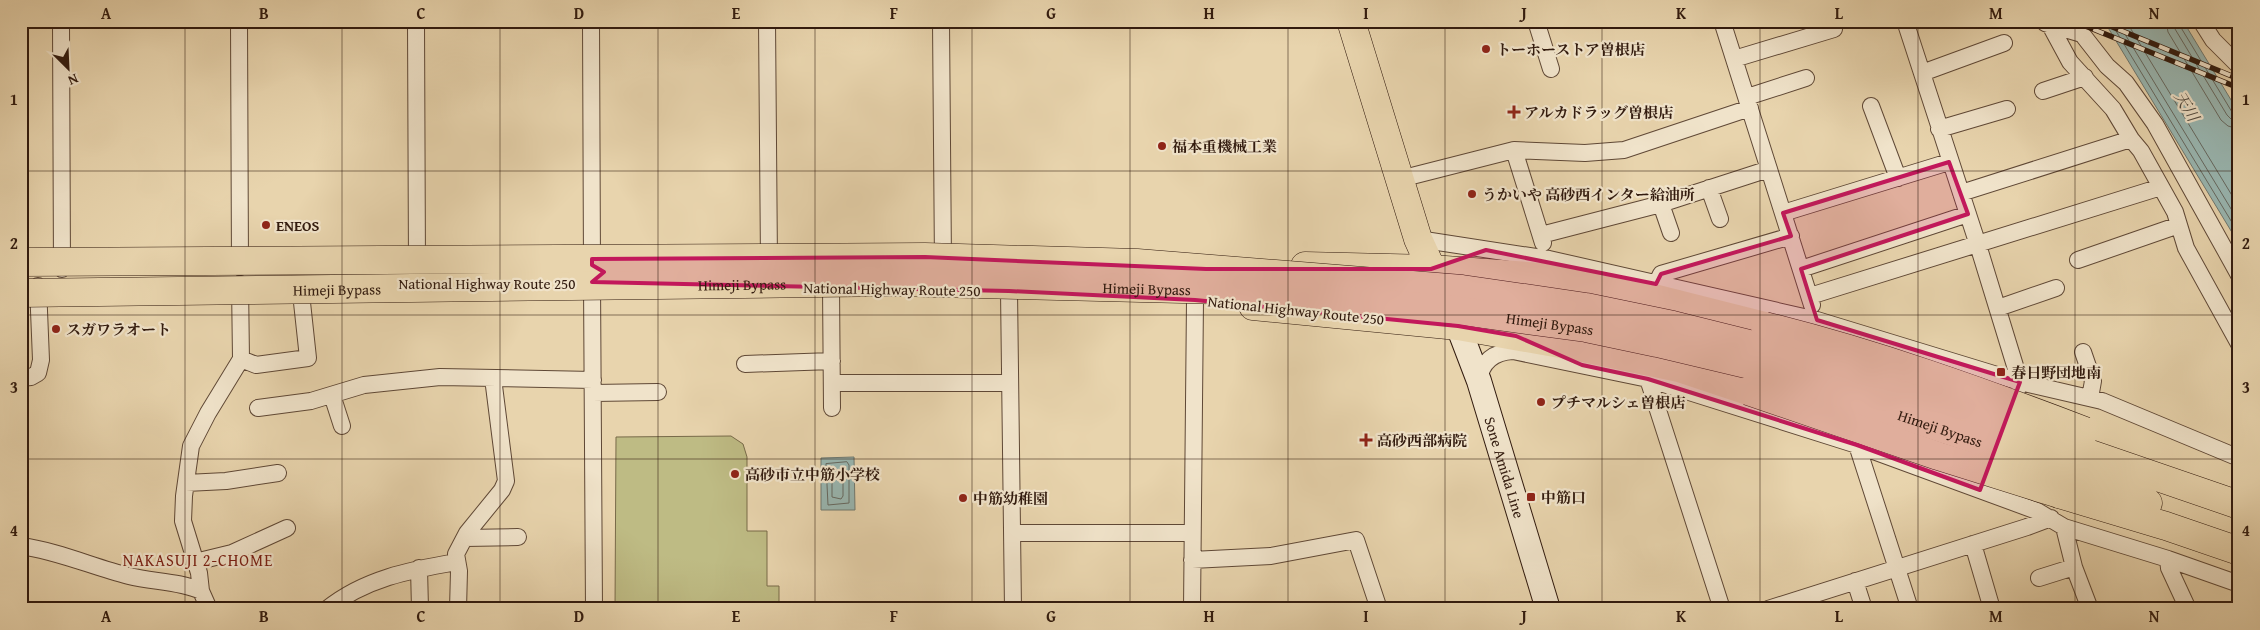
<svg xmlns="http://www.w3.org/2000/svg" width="2260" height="630" viewBox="0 0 2260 630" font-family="'Gentium Book Plus','Noto Serif JP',serif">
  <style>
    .green { fill: #bebb84; stroke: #786a49 }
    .water { fill: #99b7b2; stroke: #6f7870 }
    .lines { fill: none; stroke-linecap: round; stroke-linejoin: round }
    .shore { stroke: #656860; stroke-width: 1 }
    .minor-casing { stroke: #5f4836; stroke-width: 18 }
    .secondary-casing { stroke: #311a0e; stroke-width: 26 }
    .trunk-casing { stroke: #311a0e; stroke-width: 29 }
    .motorway-casing { stroke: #311a0e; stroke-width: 29 }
    .minor { stroke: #f0e3ca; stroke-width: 16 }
    .secondary { stroke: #f0e3ca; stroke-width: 24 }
    .trunk { stroke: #e8d4ad; stroke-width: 28 }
    .motorway { stroke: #e8d4ad; stroke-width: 28 }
    .rail-casing { stroke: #311a0e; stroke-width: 5.5 }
    .rail { stroke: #f0e3ca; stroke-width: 4; stroke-dasharray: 11; stroke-linecap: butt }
    .motorway-bridge-casing { stroke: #311a0e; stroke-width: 29; stroke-linecap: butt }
    .motorway-bridge { stroke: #e8d4ad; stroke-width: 28 }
    .marked { fill: #c2185b; fill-opacity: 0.2; stroke: #c2185b; stroke-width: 4; stroke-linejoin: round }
    .grid { fill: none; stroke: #311a0e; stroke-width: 1; stroke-opacity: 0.55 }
    .poi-dot { fill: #8f2418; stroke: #f0e3ca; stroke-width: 2 }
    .labels { text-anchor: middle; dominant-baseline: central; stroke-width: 4.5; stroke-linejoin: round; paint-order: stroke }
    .poi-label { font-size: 15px; font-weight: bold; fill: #311a0e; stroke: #f0e3ca; text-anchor: start }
    .street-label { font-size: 15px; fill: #311a0e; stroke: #f0e3ca }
    .water-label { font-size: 16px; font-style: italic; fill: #50493f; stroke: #f0e3ca }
    .neighbourhood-label { font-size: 16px; letter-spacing: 1px; fill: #7a1f14; stroke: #f0e3ca }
    .neatline { fill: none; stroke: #311a0e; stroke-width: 2 }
    .grid-label { font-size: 16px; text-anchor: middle; font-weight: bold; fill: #311a0e }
  </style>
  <rect width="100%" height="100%" fill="#e8d4ad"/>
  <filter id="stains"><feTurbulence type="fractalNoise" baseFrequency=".004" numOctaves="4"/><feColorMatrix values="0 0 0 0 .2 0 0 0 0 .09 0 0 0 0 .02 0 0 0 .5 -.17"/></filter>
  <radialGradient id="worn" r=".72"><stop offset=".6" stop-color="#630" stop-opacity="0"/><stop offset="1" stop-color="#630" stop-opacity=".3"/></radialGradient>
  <!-- green -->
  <path class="green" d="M731,436l12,8 4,13v74h20v55h12v23h-164l1,-172z"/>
  <!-- water -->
  <path class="water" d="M2104,21h79l56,92v131z
    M854,457l1,53h-34v-52z"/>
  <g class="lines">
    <!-- shore -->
    <path class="shore" d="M2110,21l129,213
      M2117,21l122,201
      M2126,21l113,186
      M2166,21l2,11 53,88 7,6 11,3
      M2173,21l2,8 52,86 5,5 7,1
      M2180,21v5l52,86 7,3
      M847,462l2,3v38l-21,2 -2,-41z
      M835,469l8,2v25l-2,3 -9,-2v-26z"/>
    <defs>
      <path id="minor" d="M61,21l1,248
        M239,21l1,246
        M416,21l1,245
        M591,21l1,244
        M767,21l2,242
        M941,21l2,243
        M1536,21l15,48
        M1722,21l90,284
        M1905,21l73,224 42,137 -2,6
        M2201,21l12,19 26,26
        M2045,23l37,11 25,32 19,17 29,41 84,151
        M2050,25l20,37 43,47 18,30 10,12 34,61 11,36 53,96
        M1734,59l100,-30
        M1922,73l82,-30
        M2043,91l42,-14
        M1747,97l59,-19
        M1871,106l27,72
        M1939,129l68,-20
        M1514,150l29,93
        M1400,179l114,-29 71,3 39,-3 126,-42
        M1709,188l11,31
        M1961,193l170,-54
        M1661,204l10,29
        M1783,213l166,-51
        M1541,235l120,-31 108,-35
        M1418,239l131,20 268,61 203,62 82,19 137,57
        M2078,260l101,-35
        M1801,269l167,-55
        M1665,285l-9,-1 5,-10 130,-38
        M831,287l1,121
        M1009,291l4,318
        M1810,296l351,-109
        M1998,308l58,-20
        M2083,352l10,29 -3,17
        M241,359l15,6 52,-7 -8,-74
        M745,364l87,-3
        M21,378l10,-1 7,-4 3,-13 -3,-74
        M1648,379l74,230
        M1479,381c2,-20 15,-29 34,-30l135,28 209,66 180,66 27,16 104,32 71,25
        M833,383h177
        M593,393l65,-1
        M332,395l10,31
        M258,408l53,-7 53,-16 76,-8 153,3
        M1857,445l53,164
        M186,483l40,-2 52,-8
        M2064,527l10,40 16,42
        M1012,533h180
        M465,538l53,-1
        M1973,544l19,65
        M21,546c37,5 72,21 108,30 24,6 50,5 72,15
        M2168,559l1,9 19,41
        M1192,560l79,-4 85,-16 23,69
        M195,562l37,-9 55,-25
        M419,568l1,41
        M2039,578l35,-11
        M1855,581l9,28
        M209,609l-8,-18 -2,-18 -16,-52 1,-25 7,-50 17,-33 33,-54 -1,-75
        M327,609c37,-30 83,-39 129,-47
        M458,609l1,-38 -3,-17 11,-21 35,-43 4,-9 -13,-103
        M594,609l-2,-327 3,-2
        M1192,609l3,-309
        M1768,609l259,-82 24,-9"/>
      <g id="secondary">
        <path id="s1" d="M1458,326l21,55 69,228"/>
      </g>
      <path id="trunk" d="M1351,21l67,218 20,44
        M1305,266l126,3
        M1253,306l205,20"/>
      <path id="motorway" d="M1431,269l110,8 113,21 111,28
        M1458,326l125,22 96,20 69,23
        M2076,449l163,56
        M2066,473l82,30
        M2059,494l107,32 73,25"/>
    </defs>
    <!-- minor casing -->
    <use href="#minor" class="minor-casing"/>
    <!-- secondary casing -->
    <use href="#secondary" class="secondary-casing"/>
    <!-- trunk casing -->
    <use href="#trunk" class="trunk-casing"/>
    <!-- motorway casing -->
    <use href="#motorway" class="motorway-casing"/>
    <!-- minor -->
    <use href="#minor" class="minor"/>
    <!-- secondary -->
    <use href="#secondary" class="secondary"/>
    <!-- trunk -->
    <use href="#trunk" class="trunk"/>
    <!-- motorway -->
    <use href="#motorway" class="motorway"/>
    <defs>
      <path id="rail" d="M2073,21l166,67
        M2098,21l141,58"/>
    </defs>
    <!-- rail casing -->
    <use href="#rail" class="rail-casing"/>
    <!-- rail -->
    <use href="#rail" class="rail"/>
    <defs>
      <g id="motorway-bridge">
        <path d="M21,262l904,-5 212,6 325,26 124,18 87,18 120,30 165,53 118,41"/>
        <path id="s2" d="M21,293l874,-11 329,8 230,20 132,18 71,15 101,24 219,73 89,33"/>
        <path d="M1765,326c109,27 215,65 320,105"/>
        <path d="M1748,391l190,65 121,38"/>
      </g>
    </defs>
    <!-- motorway-bridge casing -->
    <use href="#motorway-bridge" class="motorway-bridge-casing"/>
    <!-- motorway-bridge -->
    <use href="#motorway-bridge" class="motorway-bridge"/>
  </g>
  <!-- marked area -->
  <path class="marked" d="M1949,162l19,52 -167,55 16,51 203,62 -40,108 -123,-45 -209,-66 -66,-14 -66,-29 -58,-10 -263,-26 -186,-9 -417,-9 12,-10 -12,-7v-6l333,-2 281,12h225l55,-19 170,34 5,-10 130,-38 -8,-23z"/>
  <!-- grid -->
  <path class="grid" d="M185,21v588M342,21v588M500,21v588M658,21v588M815,21v588M972,21v588M1130,21v588M1288,21v588M1445,21v588M1602,21v588M1760,21v588M1918,21v588M2075,21v588M21,171h2218M21,315h2218M21,459h2218"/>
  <!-- markers -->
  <g class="poi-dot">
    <circle cx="1486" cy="49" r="5"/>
    <path d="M1511.5 104.5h5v5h5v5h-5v5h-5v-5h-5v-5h5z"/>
    <circle cx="1162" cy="146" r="5"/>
    <circle cx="1472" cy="194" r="5"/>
    <circle cx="266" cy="225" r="5"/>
    <circle cx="56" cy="329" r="5"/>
    <rect x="1996" y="367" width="10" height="10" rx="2.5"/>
    <circle cx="1541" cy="402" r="5"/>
    <path d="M1363.5 432.5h5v5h5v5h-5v5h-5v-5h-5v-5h5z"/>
    <circle cx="735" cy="474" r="5"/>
    <rect x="1526" y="492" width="10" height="10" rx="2.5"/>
    <circle cx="963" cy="498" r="5"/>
  </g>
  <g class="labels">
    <!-- poi labels -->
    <g class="poi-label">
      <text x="1496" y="49">トーホーストア曽根店</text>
      <text x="1524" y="112">アルカドラッグ曽根店</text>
      <text x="1172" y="146">福本重機械工業</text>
      <text x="1482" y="194">うかいや 高砂西インター給油所</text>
      <text x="276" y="225">ENEOS</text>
      <text x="66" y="329">スガワラオート</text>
      <text x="2011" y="372">春日野団地南</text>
      <text x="1551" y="402">プチマルシェ曽根店</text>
      <text x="1377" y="440">高砂西部病院</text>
      <text x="745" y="474">高砂市立中筋小学校</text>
      <text x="1541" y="497">中筋口</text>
      <text x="973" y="498">中筋幼稚園</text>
    </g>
    <!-- street labels -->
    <g class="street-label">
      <text x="487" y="283">National Highway Route 250</text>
      <text stroke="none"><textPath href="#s2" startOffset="721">Himeji Bypass</textPath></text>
      <text stroke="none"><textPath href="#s2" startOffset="1126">Himeji Bypass</textPath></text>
      <text stroke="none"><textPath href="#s2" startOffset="316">Himeji Bypass</textPath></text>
      <text transform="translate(892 289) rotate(1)">National Highway Route 250</text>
      <text transform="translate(1296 310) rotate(6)">National Highway Route 250</text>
      <text stroke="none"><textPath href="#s2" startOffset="1531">Himeji Bypass</textPath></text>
      <text stroke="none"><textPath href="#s2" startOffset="1936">Himeji Bypass</textPath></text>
      <text stroke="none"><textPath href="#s1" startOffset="149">Sone Amida Line</textPath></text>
    </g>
    <!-- water labels -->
    <g class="water-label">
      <text transform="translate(2187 106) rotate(59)">天川</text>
    </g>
    <!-- neighbourhood labels -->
    <g class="neighbourhood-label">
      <text x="198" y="560">NAKASUJI 2-CHOME</text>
    </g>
  </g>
  <!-- margin -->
  <rect width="2260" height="630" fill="none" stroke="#e8d4ad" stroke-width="55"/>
  <!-- north arrow -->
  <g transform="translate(68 68) rotate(156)" stroke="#f0e3ca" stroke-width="4" paint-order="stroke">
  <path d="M0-4L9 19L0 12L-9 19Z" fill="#311a0e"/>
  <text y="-8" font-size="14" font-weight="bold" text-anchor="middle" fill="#311a0e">N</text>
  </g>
  <rect x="28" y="28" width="2204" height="574" class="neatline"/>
  <g class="grid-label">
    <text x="106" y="19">A</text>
    <text x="264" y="19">B</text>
    <text x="421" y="19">C</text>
    <text x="579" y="19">D</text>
    <text x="736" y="19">E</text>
    <text x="894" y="19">F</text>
    <text x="1051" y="19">G</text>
    <text x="1209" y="19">H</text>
    <text x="1366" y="19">I</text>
    <text x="1524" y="19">J</text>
    <text x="1681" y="19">K</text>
    <text x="1839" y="19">L</text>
    <text x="1996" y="19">M</text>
    <text x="2154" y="19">N</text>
    <text x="14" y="105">1</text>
    <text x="2246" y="105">1</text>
    <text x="14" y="249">2</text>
    <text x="2246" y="249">2</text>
    <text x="14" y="393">3</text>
    <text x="2246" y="393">3</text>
    <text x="14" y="536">4</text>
    <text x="2246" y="536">4</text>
    <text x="106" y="622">A</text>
    <text x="264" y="622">B</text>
    <text x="421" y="622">C</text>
    <text x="579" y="622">D</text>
    <text x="736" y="622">E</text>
    <text x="894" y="622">F</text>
    <text x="1051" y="622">G</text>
    <text x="1209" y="622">H</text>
    <text x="1366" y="622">I</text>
    <text x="1524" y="622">J</text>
    <text x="1681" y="622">K</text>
    <text x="1839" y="622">L</text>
    <text x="1996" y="622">M</text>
    <text x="2154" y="622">N</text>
  </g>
  <rect width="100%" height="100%" filter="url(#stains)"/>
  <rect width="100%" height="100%" fill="url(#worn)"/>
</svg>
